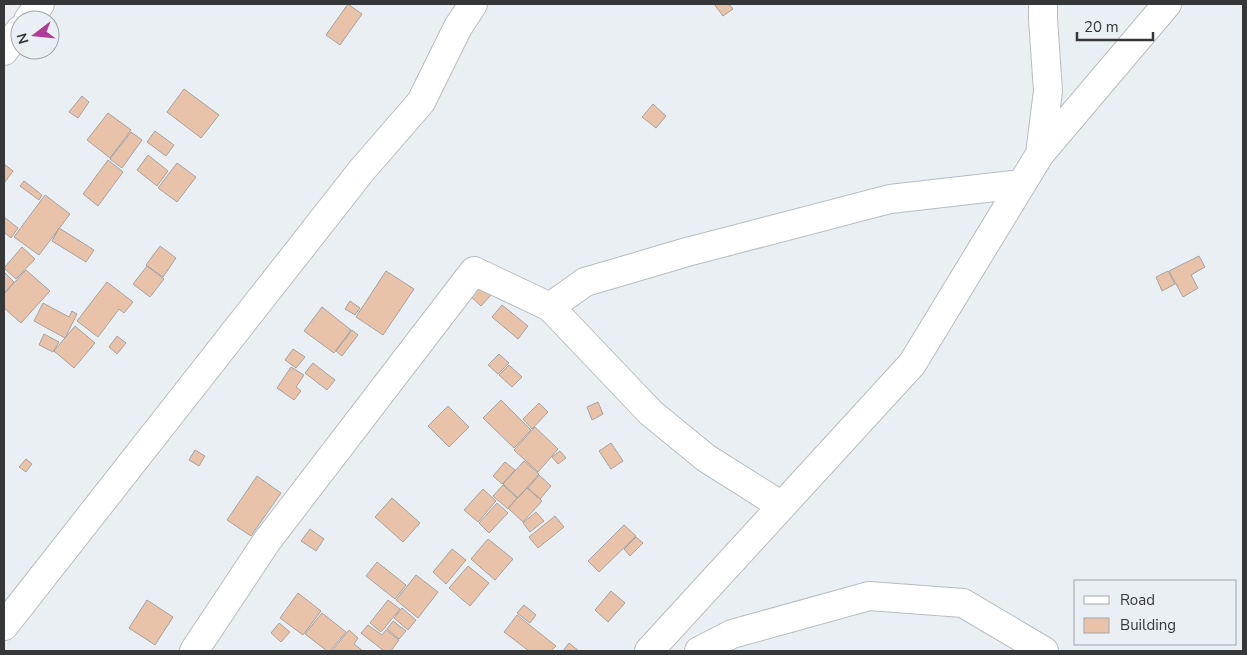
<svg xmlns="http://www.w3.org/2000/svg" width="1247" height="655" viewBox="0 0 1247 655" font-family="'Nunito Sans',sans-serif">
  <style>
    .building { fill: #e8c3aa; stroke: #a7a29f }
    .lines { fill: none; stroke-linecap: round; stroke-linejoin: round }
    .minor-casing { stroke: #b8bdc1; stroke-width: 30 }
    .minor { stroke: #fff; stroke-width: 28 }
  </style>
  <rect width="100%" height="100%" fill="#eaeff3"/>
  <!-- building -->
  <path class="building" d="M348,4l14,10 -22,31 -14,-10z
    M714,4h15l4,5 -10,7z
    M184,89l35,26 -18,23 -34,-26z
    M82,96l7,6 -11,16 -9,-6z
    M653,104l13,12 -10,12 -14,-11z
    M108,113l23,17 -21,28 -23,-18z
    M155,131l19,14 -8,11 -19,-14z
    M131,132l11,8 -20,28 -12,-9z
    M148,155l20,16 -11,15 -20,-16z
    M108,160l15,12 -25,34 -15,-12z
    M177,163l19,14 -19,25 -19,-14z
    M4,164l9,7 -8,11 -1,-1z
    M24,181l18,14 -3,5 -19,-14z
    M45,195l25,19 -31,41 -25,-18z
    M4,217l14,11 -7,10 -7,-6z
    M59,228l35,22 -8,12 -34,-21z
    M160,246l16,12 -13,19 -17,-12z
    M22,247l13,12 -19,20 -12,-11z
    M1199,256l6,11 -14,8 7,13 -15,9 -14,-26z
    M147,266l17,13 -14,18 -17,-13z
    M26,270l24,21 -29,32 -17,-15v-14z
    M386,271l28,18 -31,46 -27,-18z
    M1168,271l7,13 -13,7 -6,-14z
    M4,272l10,10 -10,11z
    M107,282l26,20 -9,11 -5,-4 -21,28 -21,-16z
    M477,282l14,13 -10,11 -14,-13z
    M350,301l10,7 -5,7 -10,-6z
    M43,303l26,14 3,-6 5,3 -12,24 -31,-17z
    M502,305l26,21 -10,13 -26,-22z
    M322,307l29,23 -17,23 -30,-22z
    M75,326l20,17 -21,25 -20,-17z
    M352,330l6,5 -16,21 -6,-5z
    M44,334l15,8 -6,10 -14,-7z
    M117,336l9,7 -9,11 -8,-7z
    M293,349l12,8 -9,11 -11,-8z
    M499,354l10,9 -11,11 -10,-9z
    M313,363l22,17 -8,10 -22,-17z
    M509,365l13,12 -10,10 -13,-12z
    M291,367l13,8 -8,12 5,4 -7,9 -17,-12z
    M501,400l30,30 -17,18 -31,-30z
    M598,402l5,12 -11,6 -5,-13z
    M539,403l9,9 -16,17 -9,-10z
    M448,406l21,21 -20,20 -21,-21z
    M535,427l23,22 -20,23 -24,-22z
    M611,443l12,18 -12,8 -12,-18z
    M195,450l10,6 -6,10 -10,-6z
    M560,451l6,7 -8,6 -6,-7z
    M26,459l6,5 -6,8 -7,-5z
    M524,461l15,13 -21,24 -15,-14z
    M505,462l10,8 -13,14 -9,-8z
    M539,475l12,11 -11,13 -12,-11z
    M257,476l24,17 -30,43 -24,-16z
    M503,485l14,13 -9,11 -15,-13z
    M527,488l15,13 -19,21 -15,-14z
    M483,489l13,12 -18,21 -14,-12z
    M392,498l28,25 -17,19 -28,-25z
    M497,503l11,10 -19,20 -10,-10z
    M536,512l8,9 -14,11 -7,-9z
    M555,516l9,11 -26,21 -9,-11z
    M624,525l12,11 -37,36 -11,-11z
    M310,529l14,10 -8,12 -15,-10z
    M636,537l7,6 -13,13 -6,-7z
    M488,539l25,20 -18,21 -24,-21z
    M452,549l14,11 -20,24 -13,-12z
    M377,562l29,23 -11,14 -29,-23z
    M468,566l21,17 -19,23 -21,-18z
    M416,575l22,17 -20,26 -22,-18z
    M611,591l14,12 -17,19 -13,-12z
    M298,593l23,18 -18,24 -23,-17z
    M147,600l26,17 -18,28 -26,-17z
    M388,600l12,9 -19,23 -11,-9z
    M524,605l12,10 -6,8 -13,-10z
    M402,608l14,12 -8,10 -14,-12z
    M322,613l24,19 -16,19h-3l-22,-17z
    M517,615l39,31 -5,5h-22l-25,-19z
    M393,621l13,10 -7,8 -12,-10z
    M279,623l11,9 -9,10 -10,-9z
    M368,625l14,10 4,-5 13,10 -8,11h-7l-23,-18z
    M349,630l9,8 -4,6 9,7h-31z
    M569,643l10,8h-16z"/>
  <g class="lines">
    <defs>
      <path id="minor" d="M28,20l12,-16
        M4,51l16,-21
        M1040,154l8,-63 -5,-72v-15
        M550,307l101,106 55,45 76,48
        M4,626l358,-456 59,-68 37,-75 15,-23
        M194,651l73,-110 207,-270 76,36 35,-25 102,-30 203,-53 131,-15
        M649,651l263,-287 128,-210 127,-150
        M699,651l33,-17 137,-38 94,7 81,48"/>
    </defs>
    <!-- minor casing -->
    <use href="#minor" class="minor-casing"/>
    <!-- minor -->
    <use href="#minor" class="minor"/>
  </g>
  <!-- border -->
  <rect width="1247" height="655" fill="none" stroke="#353738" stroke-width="10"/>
  <!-- legend -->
  <rect x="1074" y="580" width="162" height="65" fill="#eaeff3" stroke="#a2a5a8"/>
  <rect x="1084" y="596" width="25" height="8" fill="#ffffff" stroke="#a2a5a8"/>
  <text x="1120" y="605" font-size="15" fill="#353738">Road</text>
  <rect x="1084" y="618" width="25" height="15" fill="#e8c3aa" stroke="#a2a5a8"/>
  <text x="1120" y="630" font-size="15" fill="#353738">Building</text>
  <!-- north arrow -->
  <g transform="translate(35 35) rotate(254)"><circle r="24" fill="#eaeff3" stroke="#a2a5a8"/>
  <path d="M0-4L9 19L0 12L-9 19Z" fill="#af3c96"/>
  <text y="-8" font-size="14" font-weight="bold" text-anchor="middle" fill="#353738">N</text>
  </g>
  <!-- scale -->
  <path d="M1077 32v8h76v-8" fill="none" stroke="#353738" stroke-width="2.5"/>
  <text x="1084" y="32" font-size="15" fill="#353738" stroke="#eaeff3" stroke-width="4" paint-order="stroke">20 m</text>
</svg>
